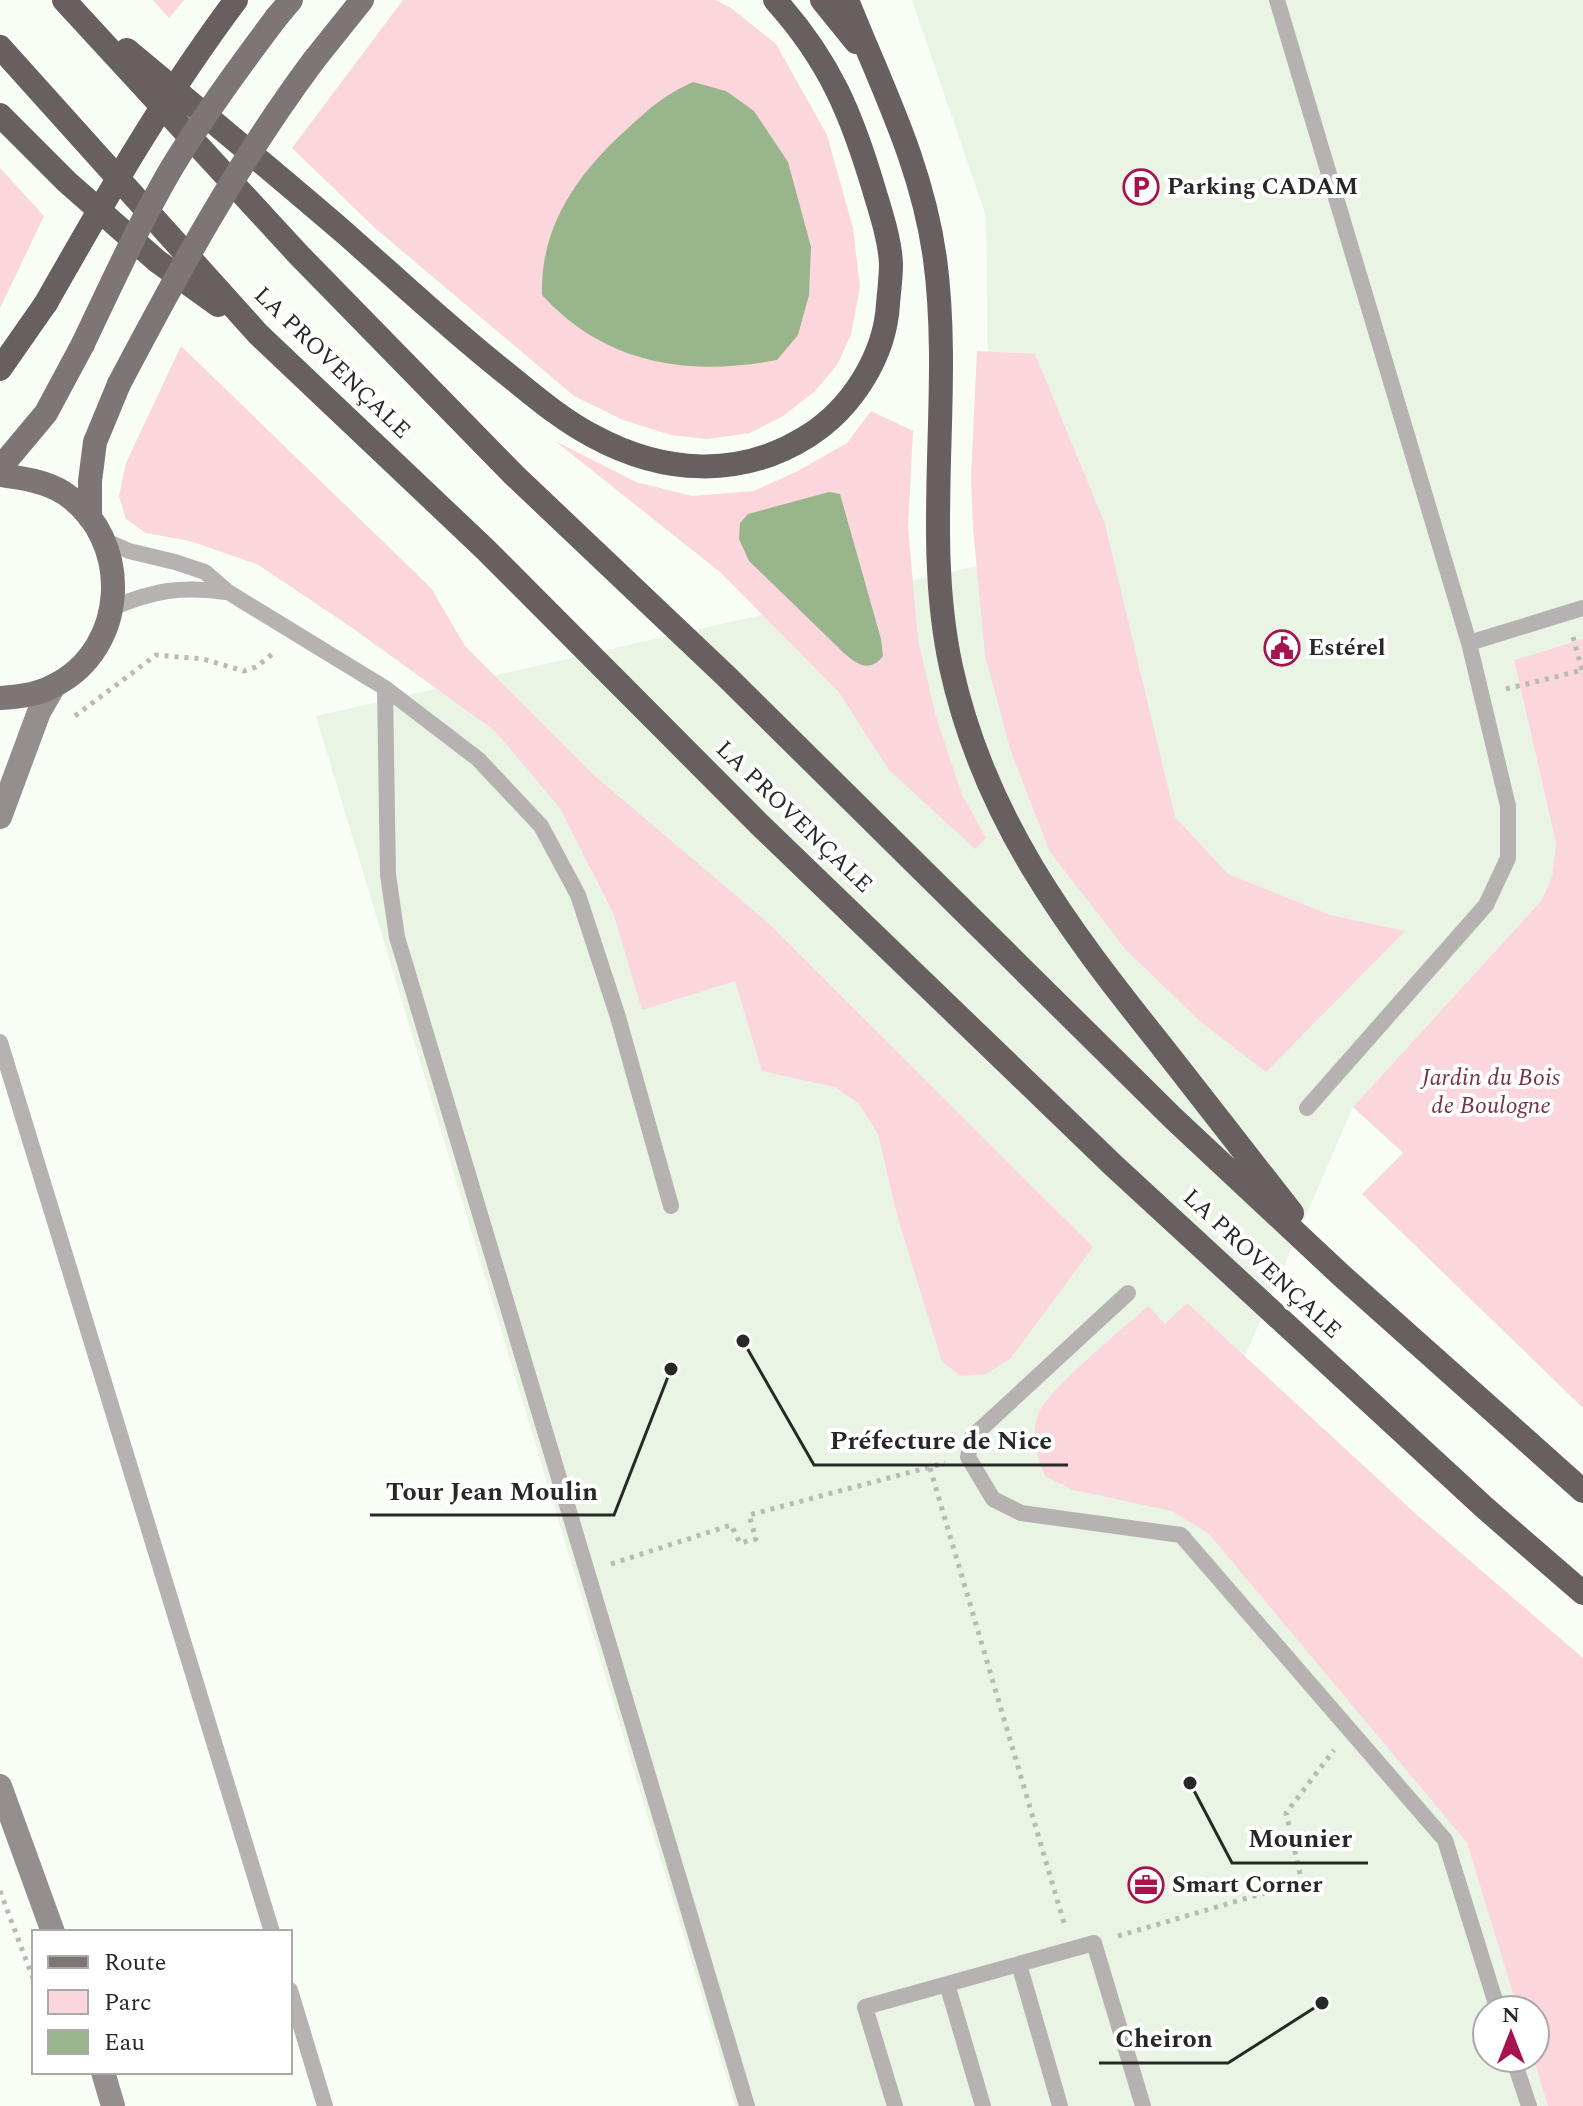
<svg xmlns="http://www.w3.org/2000/svg" width="1583" height="2106" viewBox="0 0 1583 2106" font-family="Spectral,serif">
  <style>
    .built { fill: #eaf4e5 }
    .green { fill: #fbd6dd }
    .water { fill: #98b58c }
    .lines { fill: none; stroke-linecap: round; stroke-linejoin: round }
    .path { stroke: #b7bbb4; stroke-width: 5; stroke-dasharray: 4 6; stroke-linecap: butt }
    .service { stroke: #b6b2b2; stroke-width: 16 }
    .secondary { stroke: #958e8f; stroke-width: 24 }
    .primary { stroke: #7d7576; stroke-width: 24 }
    .motorway { stroke: #685f61; stroke-width: 24 }
    .primary-bridge { stroke: #7d7576; stroke-width: 24 }
    .motorway-bridge { stroke: #685f61; stroke-width: 24 }
    .labels { text-anchor: middle; dominant-baseline: central; stroke-width: 8; stroke-linejoin: round; paint-order: stroke }
    .poi-label { font-size: 24px; font-weight: bold; fill: #272926; stroke: #fff; text-anchor: start }
    .street-label { font-size: 24px; fill: #272926; stroke: #fff }
    .park-label { font-size: 24px; font-style: italic; fill: #763345; stroke: #fff }
    .leader { fill: none; stroke: #272926; stroke-width: 3 }
    .callout-dot { fill: #272926; stroke: #fff; stroke-width: 3 }
    .callout-label { font-size: 26px; text-anchor: middle; font-weight: bold; fill: #272926; stroke: #fff; stroke-width: 8; stroke-linejoin: round; paint-order: stroke }
  </style>
  <rect width="100%" height="100%" fill="#f8fdf5"/>
  <!-- built -->
  <path class="built" d="M912,0h671v639l-69,21 42,183 -4,34 -11,24 -188,206 -135,311 -45,73 294,352 51,167h-31v48h46l15,48h-813l-419,-1390 674,-153 -4,-347z"/>
  <!-- green -->
  <path class="green" d="M153,0h31l-15,18z
    M403,0h312l16,8 45,36 51,91 26,93 7,59 -9,48 -14,30 -23,27 -31,24 -33,17 -43,6 -36,-4 -48,-15 -49,-24 -199,-168 -83,-80z
    M0,168l44,48 -44,92z
    M181,346l250,242 34,58 131,131 172,146 325,324 -82,111 -25,16 -25,2 -19,-14 -45,-147 -19,-81 -19,-30 -24,-17 -73,-16 -27,-90 -93,29 -28,-95 -54,-107 -65,-77 -144,-104 -94,-63 -67,-23 -44,-8 -20,-14 -7,-23 7,-33z
    M977,351l58,3 70,170 70,293 53,57 102,41 75,16 -139,141 -65,-50 -75,-72 -76,-98 -39,-100 -26,-97 -12,-127 -2,-51z
    M871,411l42,20 -5,96 10,113 18,77 26,78 24,43 -11,11 -87,-80 -49,-77 -119,-120 -165,-131 81,41 56,14 62,-5 44,-20 49,-28z
    M1583,639v769l-221,-214 41,-41 -50,-46 188,-206 11,-24 4,-34 -42,-183z
    M1187,1303l230,212 166,143v448h-35l-15,-48 2,-48h-17l-51,-167 -259,-310 -36,-22 -99,-21 -28,-14c-8,-19 -15,-40 -7,-61 9,-25 86,-87 110,-109l17,18z"/>
  <!-- water -->
  <path class="water" d="M693,82l33,9 28,20 34,51 23,85 -2,48 -11,40 -21,25c-89,17 -172,4 -235,-65 -2,-69 36,-122 85,-166 23,-21 37,-34 66,-47z
    M829,492l11,2 41,145 2,17c-13,17 -26,9 -39,-3l-95,-92 -10,-22 1,-16 8,-9z"/>
  <g class="lines">
    <!-- path -->
    <path class="path" d="M1573,637l9,33
      M1506,689l77,-19
      M75,716l81,-61 47,4 41,12 12,-4 20,-16
      M930,1468l134,455
      M611,1564l120,-39 9,18 16,-4 -7,-24 196,-52
      M0,1891l34,90
      M1118,1936l184,-54 -16,-69 48,-63"/>
    <!-- service -->
    <path class="service" d="M1277,0l192,643 39,163v52l-22,47 -179,203
      M104,540l25,11 46,11 30,10 23,20 157,96 3,187 9,62 350,1169
      M112,608c42,-18 69,-22 114,-16
      M1469,643l114,-35
      M385,688l93,71 63,67 37,69 40,122 53,189
      M0,1042l272,890
      M1128,1293l-156,144 -4,20 25,42 28,14 160,22 264,305 53,170
      M1019,1964l41,142
      M947,1984l36,122
      M290,1990l35,116
      M1513,2058l16,48
      M895,2106l-30,-99 229,-64 49,163"/>
    <!-- secondary -->
    <path class="secondary" d="M0,817l39,-105 15,-26
      M0,1786l53,146
      M103,2072l10,34"/>
    <!-- primary -->
    <path class="primary" d="M276,18l15,-18
      M314,60l48,-60
      M0,468l46,-55 37,-69
      M0,475c22,3 45,6 64,18 69,46 65,156 -11,193 -16,9 -35,11 -53,12
      M90,518v-37l5,-39 24,-58"/>
    <!-- motorway -->
    <path class="motorway" d="M64,0l233,253 217,222 213,202 446,441 169,158 241,215
      M822,0l34,42
      M847,0c35,88 75,164 88,259 18,135 -13,274 16,408 33,151 115,259 209,377 44,56 88,113 132,169
      M0,47l258,287 228,216 274,275 354,341 371,342 98,85
      M127,50c73,61 147,122 219,184 52,46 102,93 156,136 29,23 58,49 91,66 70,38 147,43 215,0 44,-28 77,-80 80,-132 1,-13 3,-26 3,-40 -1,-23 -9,-48 -16,-71 -23,-78 -45,-132 -100,-193
      M0,115l67,67 90,79 61,44
      M0,369l46,-66"/>
    <!-- primary-bridge -->
    <path class="primary-bridge" d="M83,344c28,-59 55,-118 88,-175 32,-53 68,-102 105,-151
      M119,384c59,-112 119,-222 195,-324"/>
    <!-- motorway-bridge -->
    <path class="motorway-bridge" d="M46,303c59,-104 118,-207 190,-303"/>
  </g>
  <!-- icons -->
  <defs>
    <symbol id="parking-ring" viewBox="-11 -11 22 22"><circle r="9.5" fill="#fff" stroke="#a6134e" stroke-width="1.5"/><path d="M-3.5-5.5H1a3.5 3.5 0 0 1 0 7H-1V5.5H-3.5ZM-1-3.4V-.6H.8a1.4 1.4 0 0 0 0-2.8Z" fill="#a6134e"/></symbol>
    <symbol id="civic-ring" viewBox="-11 -11 22 22"><circle r="9.5" fill="#fff" stroke="#a6134e" stroke-width="1.5"/><path d="M-.6-6.5H3V-4.5H.6V-3L4-1V1h2V6H-6V1h2V-1L-.6-3ZM-1.2 2.5V6h2.4V2.5Z" fill="#a6134e"/></symbol>
    <symbol id="office-ring" viewBox="-11 -11 22 22"><circle r="9.5" fill="#fff" stroke="#a6134e" stroke-width="1.5"/><path d="M-6-3h4V-5.5h4V-3h4V5H-6ZM-1-4.5V-3h2v-1.5ZM-6 0V1H6V0Z" fill="#a6134e"/></symbol>
  </defs>
  <g fill-rule="evenodd">
    <use href="#parking-ring" x="1121" y="167" width="40" height="40"/>
    <use href="#civic-ring" x="1262" y="628" width="40" height="40"/>
    <use href="#office-ring" x="1126" y="1865" width="40" height="40"/>
  </g>
  <g class="labels">
    <!-- poi labels -->
    <g class="poi-label">
      <text x="1167" y="187">Parking CADAM</text>
      <text x="1308" y="648">Estérel</text>
      <text x="1172" y="1885">Smart Corner</text>
    </g>
    <!-- street labels -->
    <g class="street-label">
      <text transform="translate(332 363) rotate(44)">LA PROVENÇALE</text>
      <text transform="translate(794 817) rotate(44)">LA PROVENÇALE</text>
      <text transform="translate(1262 1264) rotate(43)">LA PROVENÇALE</text>
    </g>
    <!-- park labels -->
    <g class="park-label">
      <text x="1491" y="1078">Jardin du Bois<tspan x="1491" dy="28">de Boulogne</tspan></text>
    </g>
  </g>
  <!-- callouts -->
  <path class="leader" d="M743 1341L814 1465H1068M671 1369L614 1515H370M1190 1783L1232 1863H1368M1322 2003L1228 2063H1099"/>
  <g class="callout-dot">
    <circle cx="743" cy="1341" r="8"/>
    <circle cx="671" cy="1369" r="8"/>
    <circle cx="1190" cy="1783" r="8"/>
    <circle cx="1322" cy="2003" r="8"/>
  </g>
  <g class="callout-label">
    <text x="941" y="1449">Préfecture de Nice</text>
    <text x="492" y="1500">Tour Jean Moulin</text>
    <text x="1300" y="1847">Mounier</text>
    <text x="1164" y="2047">Cheiron</text>
  </g>
  <!-- legend -->
  <rect x="32" y="1930" width="260" height="144" fill="#ffffff" stroke="#a9a9a8" stroke-width="2"/>
  <rect x="48" y="1956" width="40" height="12" fill="#7d7576" stroke="#a9a9a8" stroke-width="2"/>
  <text x="104" y="1970" font-size="24" fill="#272926">Route</text>
  <rect x="48" y="1990" width="40" height="24" fill="#fbd6dd" stroke="#a9a9a8" stroke-width="2"/>
  <text x="104" y="2010" font-size="24" fill="#272926">Parc</text>
  <rect x="48" y="2030" width="40" height="24" fill="#98b58c" stroke="#a9a9a8" stroke-width="2"/>
  <text x="104" y="2050" font-size="24" fill="#272926">Eau</text>
  <!-- north arrow -->
  <g transform="translate(1511 2034)"><circle r="38" fill="#ffffff" stroke="#a9a9a8" stroke-width="2"/>
  <path d="M0-6L14 30L0 20L-14 30Z" fill="#a6134e"/>
  <text y="-12" font-size="22" font-weight="bold" text-anchor="middle" fill="#272926">N</text>
  </g>
</svg>
